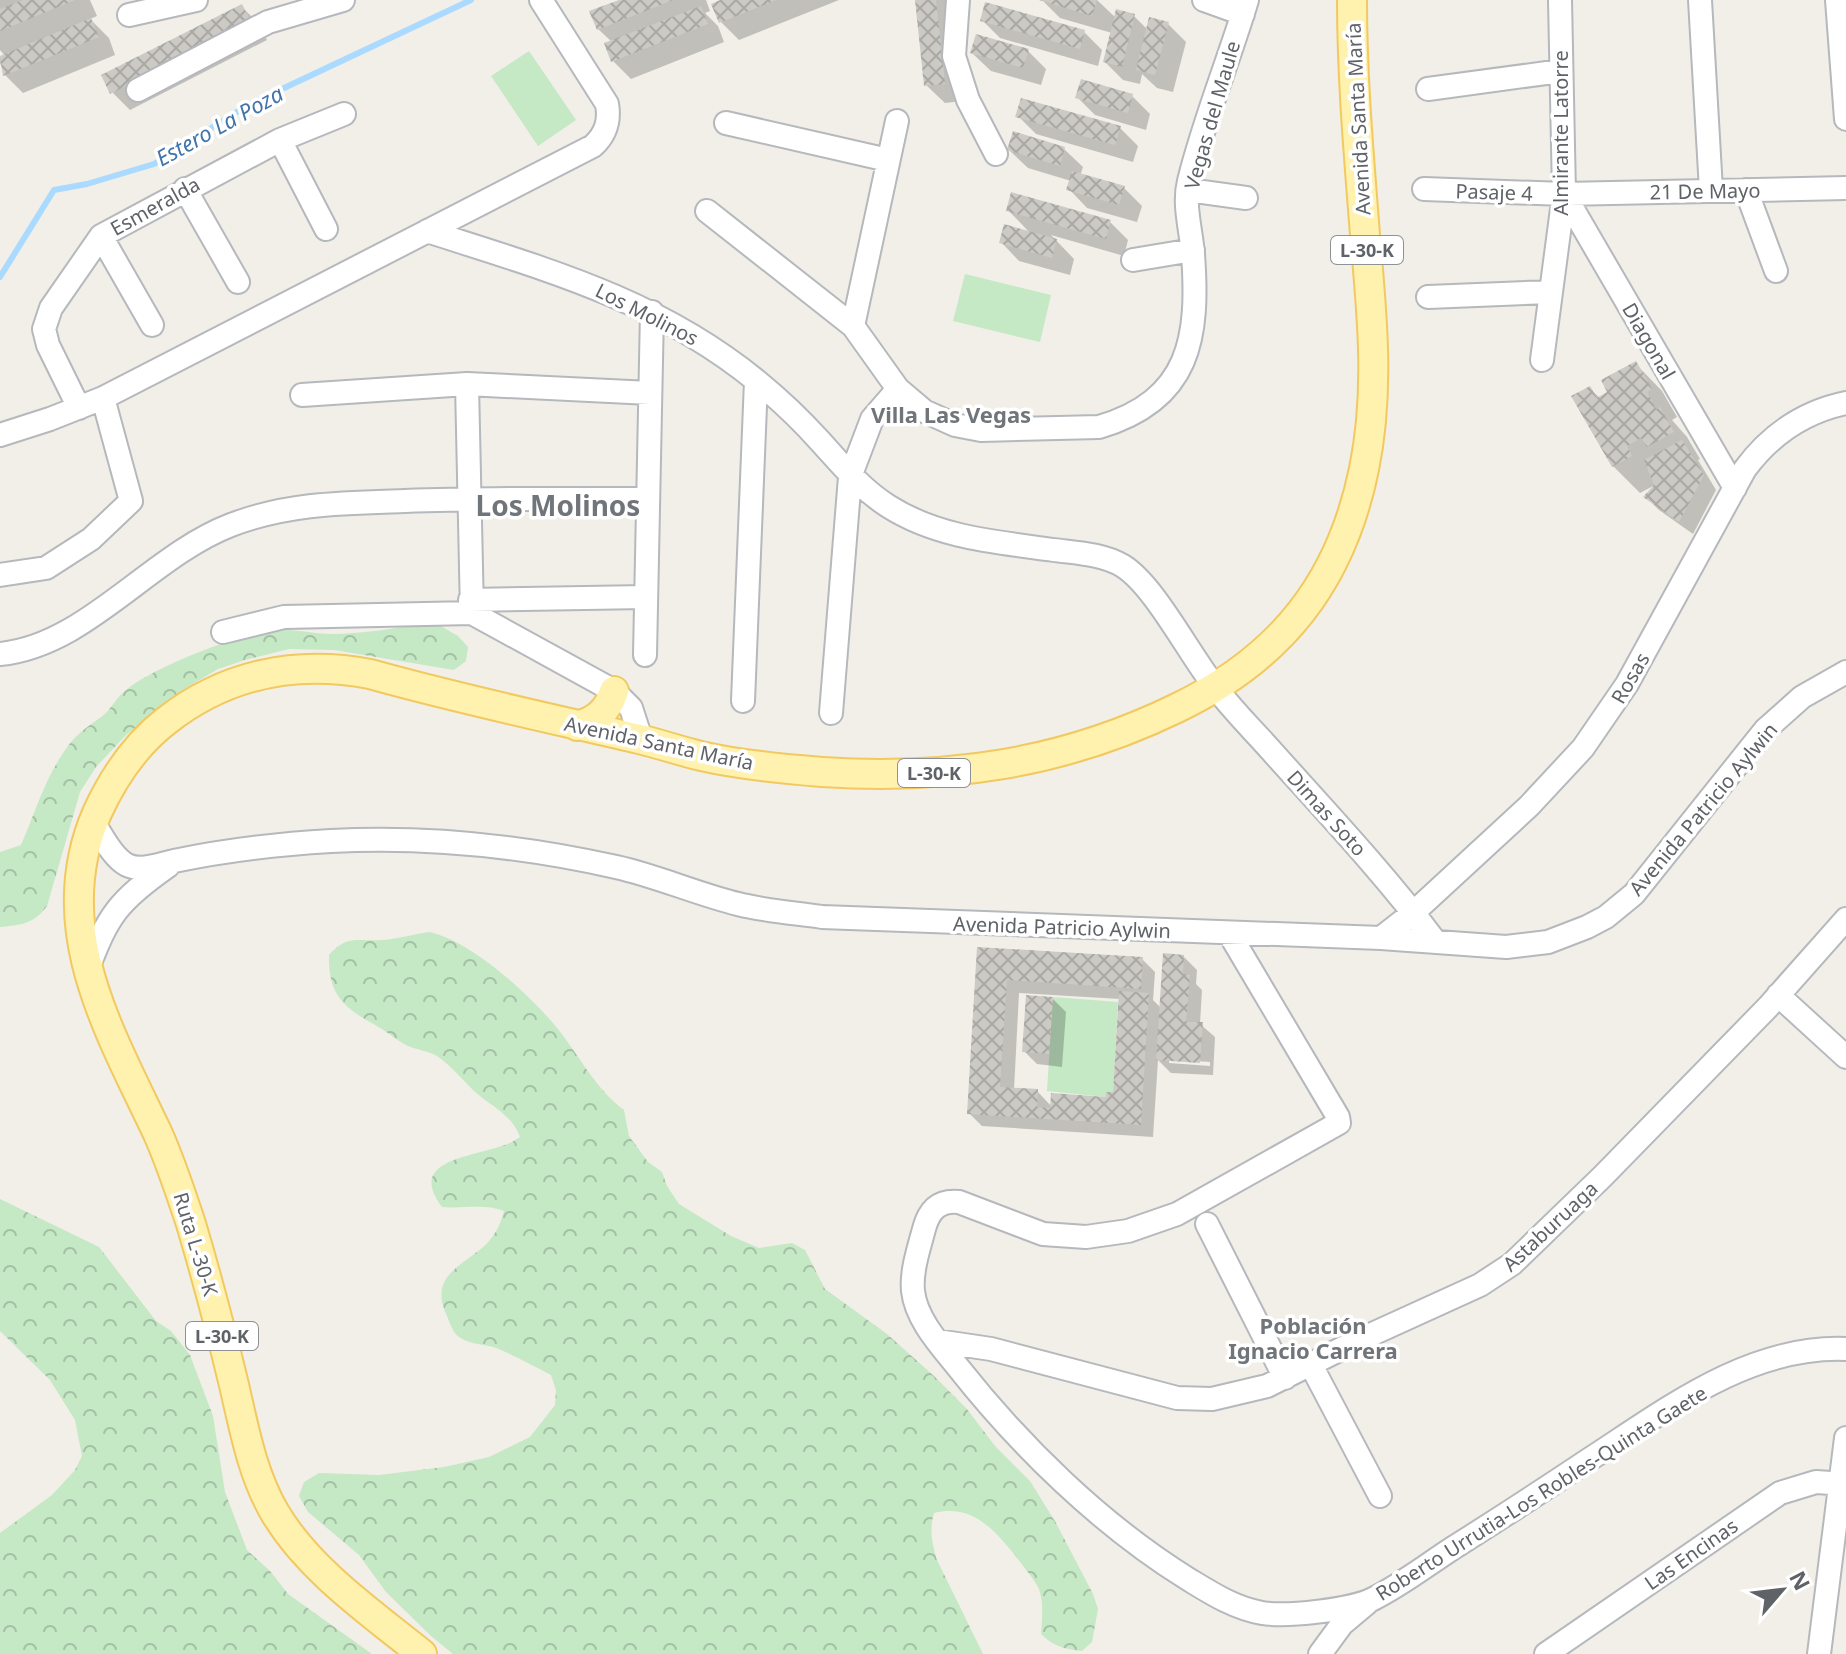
<svg xmlns="http://www.w3.org/2000/svg" width="1846" height="1654" viewBox="0 0 1846 1654" font-family="'Noto Sans',sans-serif">
  <style>
    .forest { fill: url(#forest-crowns) }
    .pitch { fill: #c5e8c5 }
    .shadow { fill: #0003; fill-rule: evenodd }
    .lines { fill: none; stroke-linecap: round; stroke-linejoin: round }
    .stream { stroke: #aadaff; stroke-width: 6 }
    .building { fill: url(#building-cross-hatch) }
    .minor-casing { stroke: #b5b8bc; stroke-width: 26 }
    .major-casing { stroke: #f2c960; stroke-width: 32 }
    .minor { stroke: #fff; stroke-width: 22 }
    .major { stroke: #fff2af; stroke-width: 28 }
    .labels { text-anchor: middle; dominant-baseline: central; stroke-width: 7; stroke-linejoin: round; paint-order: stroke }
    .shield { fill: #fff; stroke: #8f9295; stroke-width: 2 }
    .shield-label { font-size: 18px; font-weight: bold; fill: #5f6368 }
    .street-label { font-size: 20px; fill: #5f6368; stroke: #fff }
    .water-label { font-size: 22px; font-style: italic; fill: #4174aa; stroke: #fff }
    .neighbourhood-label { font-size: 22px; font-weight: bold; fill: #70757a; stroke: #fff }
    .district-label { font-size: 28px; font-weight: bold; fill: #70757a; stroke: #fff }
  </style>
  <defs>
    <pattern id="forest-crowns" width="20" height="18" patternUnits="userSpaceOnUse" patternTransform="scale(2)"><rect width="20" height="18" fill="#c5e8c5"/><path d="M2 6a3 3 0 1 1 6 0M12 15a3 3 0 1 1 6 0" fill="none" stroke="#a3c0a4"/></pattern>
    <pattern id="building-cross-hatch" width="8" height="8" patternUnits="userSpaceOnUse" patternTransform="scale(2)"><rect width="8" height="8" fill="#cccac5"/><path d="M0 0l8 8M0 8l8-8" fill="none" stroke="#a9a8a4"/></pattern>
  </defs>
  <rect width="100%" height="100%" fill="#f1efe8"/>
  <!-- forest -->
  <path class="forest" d="M434,622l24,14 10,11 -2,14 -12,9 -120,-20 -45,-1 -44,11 -27,9 -37,22 -55,44 -30,32 -16,25 -33,114c-13,18 -26,19 -47,21v-75l21,-7c16,-36 23,-66 47,-99 10,-14 24,-22 37,-32 7,-7 12,-17 20,-23 26,-23 118,-59 152,-61 17,-1 36,4 54,4 35,0 70,-7 103,-12z
    M429,932c42,8 106,67 132,101 20,26 36,57 63,77l5,26 19,26 14,10 5,14 12,18 52,32 28,12 33,-5 13,7 20,39 62,45 47,42 33,33 28,37 35,35 26,42 37,71 5,15 -6,33 -10,9c-18,-2 -29,-5 -41,-17 1,-15 3,-30 -2,-45 -4,-9 -12,-17 -18,-26 -23,-29 -46,-60 -87,-50 -5,17 -2,30 3,47l46,94h-530l-22,-18 -45,-44 -27,-37 -51,-43 -9,-16 5,-14 15,-9 60,2 65,-8 45,-10 41,-20 25,-32 1,-15 -5,-15c-17,-9 -34,-18 -50,-25 -14,-7 -30,-4 -42,-13 -6,-4 -9,-14 -12,-21 -18,-38 11,-48 35,-68 12,-10 18,-22 22,-37 -19,-8 -41,-2 -62,-4 -41,-55 50,-48 78,-70 -9,-24 -29,-30 -47,-47 -11,-11 -23,-25 -36,-34 -8,-5 -20,-6 -29,-10 -9,-4 -18,-12 -26,-17 -35,-20 -54,-30 -53,-74 19,-21 28,-13 54,-15 15,-1 30,-6 46,-8z
    M0,1199l99,48 57,74 15,10 19,24 23,61 12,76 22,58 23,21 18,23 84,60h-372v-121l52,-38 23,-25 7,-14 -7,-36 -25,-40 -50,-49z"/>
  <!-- pitch -->
  <path class="pitch" d="M529,51l47,69 -38,26 -47,-70z
    M965,274l86,21 -11,47 -87,-21z
    M1053,997l65,5 -5,90h-7v5l-59,-6z"/>
  <!-- shadow -->
  <path class="shadow" d="M0,0h90l7,16 -7,3 19,19 6,17 -92,38 -18,-18 -5,-12v-5l5,-2 -5,-6z
    M624,0h82l4,11 -5,2 13,13 6,16 -93,37 -18,-18 -1,-19 -14,-13z
    M721,0h118l-100,40 -18,-18z
    M917,0h31l14,101 -17,2 -19,-18z
    M1042,0h55l19,18 18,-2 14,14 20,-6 18,18 -13,50 -16,-4 -15,-14 -2,10 -17,-4 -18,-18 7,-29 -52,-15z
    M241,6l18,18 8,16 -137,70 -18,-18z
    M982,20l102,12 18,18 -4,16 -98,-28z
    M1028,51l18,18 -5,16 -50,-14 -19,-18z
    M1132,96l18,18 -4,16 -51,-15 -18,-18z
    M1018,116l102,12 18,18 -5,16 -97,-28z
    M1064,149l19,18 -3,9 44,12 18,18 -5,16 -50,-14 -18,-19 2,-8 -43,-13 -19,-18z
    M1008,210l102,12 18,18 -4,16 -73,-21 23,24 -4,16 -51,-14 -18,-19 30,-8z
    M1635,363l27,28 15,26 -5,3 15,17 13,22 -2,1 18,30 -23,44 -34,-24 -13,-13 11,-13 -17,9 -27,-27 -24,-78 11,10 10,-6z
    M979,949l163,10 13,13 -2,28 8,8 22,-52 14,14 -1,14 6,6 -2,34 15,13 -2,38 -42,-2 -13,-13 -5,77 -171,-11 -13,-13zM1019,993l101,6 -5,95 -7,5 -56,8 -15,-16 -23,-1zM1169,1059l41,3v4l-41,-3z
    M1053,999l13,13 -4,55 -25,-3 -13,-13z"/>
  <g class="lines">
    <!-- stream -->
    <path class="stream" d="M0,277l54,-87 33,-6 67,-20 94,-59 223,-105"/>
  </g>
  <!-- building -->
  <path class="building" d="M23,0h52l-75,31v-22z
    M619,0h54l-76,30 -8,-19z
    M720,0h56l-57,23 -8,-19z
    M915,0h21l9,84 -21,2z
    M1039,0h58l-5,16z
    M985,2l100,28 -5,19 -100,-28z
    M242,4l9,18 -141,72 -9,-19z
    M701,6l7,18 -97,38 -7,-19z
    M1116,9l19,5 -13,53 -19,-5z
    M1149,17l20,5 -14,53 -19,-5z
    M91,18l8,19 -96,39 -3,-20z
    M976,34l53,15 -6,19 -53,-15z
    M1081,79l52,15 -5,19 -53,-15z
    M1021,98l100,28 -6,19 -100,-28z
    M1013,131l52,16 -5,19 -53,-16z
    M1072,171l53,15 -6,19 -53,-15z
    M1011,192l100,28 -5,19 -100,-28z
    M1004,224l53,15 -5,19 -53,-15z
    M1636,361l16,28 -5,3 9,17 4,-2 14,25 -27,15 -6,-9 -14,8 5,10 -20,11 -41,-71 19,-10 7,12 10,-6 -6,-12z
    M1682,440l22,35 -25,47 -36,-25 11,-12 -10,-25z
    M977,947l166,10 -2,32 -134,-9 -7,107 38,2 -1,18 13,1 1,-15 55,4v-5h7l6,-101 30,2 -8,132 -174,-11z
    M1163,953l21,2 -1,19 7,1 -4,47h17l-3,41 -44,-3z
    M1026,995l27,2 -4,57 -27,-2z"/>
  <g class="lines">
    <defs>
      <path id="minor" d="M958,0l-4,56 14,44 28,54
        M1204,0l39,14
        M1700,0l11,190
        M1837,0l9,119
        M129,15l67,-15
        M1428,89l133,-18
        M138,90l130,-68 75,-22
        M726,123l162,37
        M280,140l46,89
        M185,189l53,93
        M1424,189l140,5 282,-6
        M1188,190l58,8
        M1746,190l30,81
        M1564,194l171,294
        M707,211l146,115 45,63 26,22 31,14 26,5 118,-3c92,-27 100,-90 94,-173 -2,-24 -10,-50 -4,-73 15,-61 40,-121 58,-181
        M427,231c121,39 231,69 331,151 22,18 42,37 61,58 22,24 41,48 69,66 50,32 109,36 166,44 23,3 49,4 69,16 32,20 67,90 93,122 18,24 40,45 60,68 54,60 110,120 159,185
        M101,236l51,89
        M1133,260l60,-10
        M1428,297l122,-5
        M853,326l44,-205
        M1542,360l22,-166 -4,-194
        M467,384l5,229
        M302,395l165,-11 183,9
        M79,408l-31,-63 -4,-16 7,-21 50,-72 179,-96 64,-26
        M0,435l50,-16 53,-21 490,-252c13,-12 17,-25 14,-42l-66,-104
        M0,575l46,-7 45,-29 40,-38 -28,-103
        M470,600l176,-3
        M223,632l61,-15 188,-4 142,78 17,17 10,31
        M0,654c86,-8 150,-98 231,-129 57,-22 113,-22 174,-24 81,-3 162,-2 243,-2
        M645,655l7,-343
        M743,701l13,-320
        M831,713l19,-236 22,-58 26,-30
        M93,822c9,13 19,35 34,43 14,7 33,-1 47,-4 52,-11 105,-17 157,-20 96,-5 191,5 285,26 41,9 81,27 122,37 27,7 57,9 84,13l559,21 125,9 42,-5 39,-15 19,-10 28,-23 131,-164 37,-33 44,-25
        M1229,933l109,184 1,6 -162,91 -49,17 -42,6 -43,-3 -84,-32c-20,-2 -30,8 -35,27 -5,19 -13,42 -11,62 3,28 27,54 44,75 63,80 144,159 231,213 23,14 46,29 74,34 24,4 89,-3 111,-14 28,-14 54,-34 80,-51 46,-29 92,-59 137,-89 77,-50 160,-114 256,-110
        M1381,938l32,-25 116,-107 54,-58 44,-64 118,-215c26,-35 58,-57 101,-66
        M87,971c21,-56 31,-70 81,-105
        M1778,995l68,62
        M1207,1224l78,154
        M937,1341l54,8 186,49 35,1 55,-13 90,-45 123,-56 32,-21 91,-88 165,-169 78,-88
        M1311,1365l69,131
        M1320,1654l22,-30 25,-21
        M1546,1654l234,-161 36,-11 30,2
        M1819,1654l27,-216"/>
      <path id="major" d="M577,726c19,-5 31,-15 37,-35
        M422,1654c-52,-42 -113,-84 -147,-141 -23,-39 -31,-85 -41,-128 -13,-54 -27,-107 -43,-161 -10,-30 -20,-61 -33,-90 -48,-102 -111,-206 -61,-321 16,-35 38,-68 69,-92 60,-47 130,-61 204,-47 89,25 179,44 269,65 21,5 41,12 62,17 39,9 81,13 121,16 127,8 240,-8 355,-64 104,-50 164,-126 187,-239 16,-78 8,-155 1,-234 -6,-78 -13,-156 -13,-235"/>
    </defs>
    <!-- minor casing -->
    <use href="#minor" class="minor-casing"/>
    <!-- major casing -->
    <use href="#major" class="major-casing"/>
    <!-- minor -->
    <use href="#minor" class="minor"/>
    <!-- major -->
    <use href="#major" class="major"/>
  </g>
  <g class="labels">
    <!-- shield labels -->
    <g class="shield">
      <rect x="1331" y="236" width="72" height="28" rx="6"/>
      <rect x="898" y="759" width="72" height="28" rx="6"/>
      <rect x="186" y="1322" width="72" height="28" rx="6"/>
    </g>
    <g class="shield-label">
      <text x="1367" y="250">L-30-K</text>
      <text x="934" y="773">L-30-K</text>
      <text x="222" y="1336">L-30-K</text>
    </g>
    <!-- street labels -->
    <g class="street-label">
      <text transform="translate(1212 115) rotate(-74)">Vegas del Maule</text>
      <text transform="translate(1358 119) rotate(-93)">Avenida Santa María</text>
      <text transform="translate(1560 133) rotate(-90)">Almirante Latorre</text>
      <text transform="translate(1705 191) rotate(-1)">21 De Mayo</text>
      <text transform="translate(1494 192) rotate(2)">Pasaje 4</text>
      <text transform="translate(155 206) rotate(-29)">Esmeralda</text>
      <text transform="translate(647 314) rotate(27)">Los Molinos</text>
      <text transform="translate(1649 341) rotate(60)">Diagonal</text>
      <text transform="translate(1630 678) rotate(-60)">Rosas</text>
      <text transform="translate(659 743) rotate(12)">Avenida Santa María</text>
      <text transform="translate(1703 809) rotate(-50)">Avenida Patricio Aylwin</text>
      <text transform="translate(1327 813) rotate(48)">Dimas Soto</text>
      <text transform="translate(1062 927) rotate(2)">Avenida Patricio Aylwin</text>
      <text transform="translate(1550 1226) rotate(-43)">Astaburuaga</text>
      <text transform="translate(196 1244) rotate(73)">Ruta L-30-K</text>
      <text transform="translate(1541 1493) rotate(-32)">Roberto Urrutia-Los Robles-Quinta Gaete</text>
      <text transform="translate(1691 1554) rotate(-35)">Las Encinas</text>
    </g>
    <!-- water labels -->
    <g class="water-label">
      <text transform="translate(219 125) rotate(-29)">Estero La Poza</text>
    </g>
    <!-- neighbourhood labels -->
    <g class="neighbourhood-label">
      <text x="951" y="414">Villa Las Vegas</text>
      <text x="1313" y="1325">Población<tspan x="1313" dy="25">Ignacio Carrera</tspan></text>
    </g>
    <!-- district labels -->
    <g class="district-label">
      <text x="558" y="505">Los Molinos</text>
    </g>
  </g>
  <!-- north arrow -->
  <g transform="translate(1782 1590) rotate(62)" stroke="#ffffff" stroke-width="6" paint-order="stroke">
  <path d="M0-6L14 30L0 20L-14 30Z" fill="#5f6368"/>
  <text y="-12" font-size="22" font-weight="bold" text-anchor="middle" fill="#5f6368">N</text>
  </g>
</svg>
